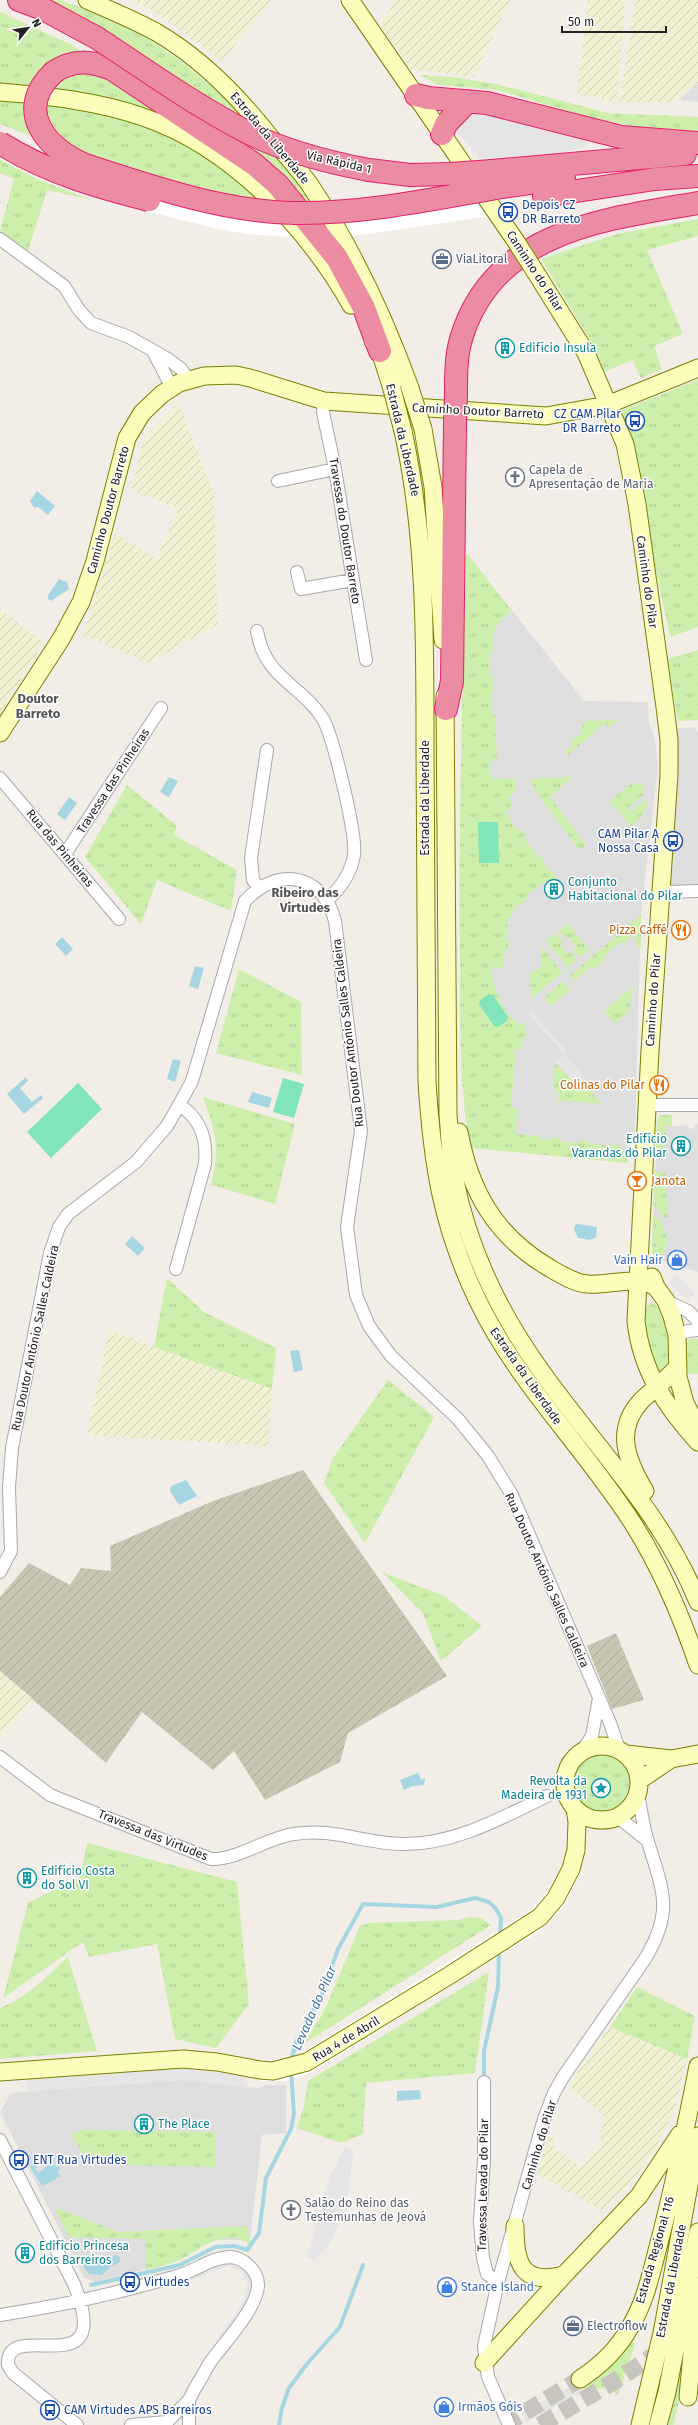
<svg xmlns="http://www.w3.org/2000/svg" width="698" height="2425" viewBox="0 0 698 2425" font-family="'Fira Sans',sans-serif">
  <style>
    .residential { fill: #dfdede }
    .construction { fill: url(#construction-furrows) }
    .farmland { fill: url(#farmland-furrows) }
    .grass { fill: url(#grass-tufts) }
    .pitch { fill: #82e4bb }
    .parking { fill: #e5e5e5 }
    .water { fill: #a6d6e1 }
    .pier { fill: #fff }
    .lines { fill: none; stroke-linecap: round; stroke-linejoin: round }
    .stream { stroke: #a6d6e1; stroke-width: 4 }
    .secondary-tunnel { stroke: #c8c5bf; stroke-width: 17; stroke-dasharray: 17 8; stroke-linecap: butt }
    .street-casing { stroke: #a8a8a8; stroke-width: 14 }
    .secondary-casing { stroke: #778000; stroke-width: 19 }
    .highway-casing { stroke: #e4206a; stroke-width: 24 }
    .street { stroke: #fff; stroke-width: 12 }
    .secondary { stroke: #fcfdbb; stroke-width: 17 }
    .highway { stroke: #ec8ca2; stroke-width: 22 }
    .secondary-bridge-casing { stroke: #778000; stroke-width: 19; stroke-linecap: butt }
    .highway-bridge-casing { stroke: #e4206a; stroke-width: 24; stroke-linecap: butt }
    .secondary-bridge { stroke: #fcfdbb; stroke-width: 17 }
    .highway-bridge { stroke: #ec8ca2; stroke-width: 22 }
    .labels { text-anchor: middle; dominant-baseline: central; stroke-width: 3; stroke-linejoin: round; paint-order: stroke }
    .street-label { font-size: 12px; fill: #212121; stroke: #fff }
    .transit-label { font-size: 12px; fill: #164399; stroke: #fff; text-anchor: start }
    .service-label { font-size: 12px; fill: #4e5e75; stroke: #fff; text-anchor: start }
    .culture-label { font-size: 12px; fill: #0d838f; stroke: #fff; text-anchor: start }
    .worship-label { font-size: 12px; fill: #5b616d; stroke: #fff; text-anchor: start }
    .food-label { font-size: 12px; fill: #c56008; stroke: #fff; text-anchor: end }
    .shop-label { font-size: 12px; fill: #366cbe; stroke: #fff; text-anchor: start }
    .neighbourhood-label { font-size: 13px; font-weight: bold; fill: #545454; stroke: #fff }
    .water-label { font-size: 13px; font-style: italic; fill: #4278a6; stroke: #fff }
  </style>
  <defs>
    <pattern id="construction-furrows" width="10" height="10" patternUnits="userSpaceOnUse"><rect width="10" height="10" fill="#c7c6b2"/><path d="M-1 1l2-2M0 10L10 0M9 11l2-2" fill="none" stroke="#abaa99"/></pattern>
    <pattern id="farmland-furrows" width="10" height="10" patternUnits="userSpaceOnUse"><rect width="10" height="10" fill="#f0f1d2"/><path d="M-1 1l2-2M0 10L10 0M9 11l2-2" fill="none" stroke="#ceceb4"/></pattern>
    <pattern id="grass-tufts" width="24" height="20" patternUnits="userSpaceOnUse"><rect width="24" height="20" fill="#ceeeac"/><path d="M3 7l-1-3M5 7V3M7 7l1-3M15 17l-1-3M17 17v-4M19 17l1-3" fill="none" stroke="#b1cc94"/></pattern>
  </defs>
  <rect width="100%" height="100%" fill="#f2eee7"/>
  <!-- residential -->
  <path class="residential" d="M698,83v19l-19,-2z
    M468,555l116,146 64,1 1,21 6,16 3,29 -17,146 -6,220 -5,11 -3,18 -105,-12 -57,-36 -3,-42 -2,-145 5,-371z
    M694,727l4,5v159l-36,1 2,-162z
    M660,1115h12v11l15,-1 1,4 6,-1 1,-4h3v148l-37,-12 -6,-3 -3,-5 5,-132z
    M183,2080l76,8 5,-3h22v48l-24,2 -12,105h-38l-38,22 -78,20 -12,-4 -84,-166 10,-17 8,-3z"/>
  <!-- construction -->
  <path class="construction" d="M303,1470l144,206 -99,57 -8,29 -75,38 -31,-49 -21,19 -71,-58 -36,51 -106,-92v-74l29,-34 41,22 11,-17 30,3 -1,-25 103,-45z
    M616,1633l28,67 -32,9 -25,-63z"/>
  <!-- farmland -->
  <path class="farmland" d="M130,0h141l-49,61 -74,-54z
    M396,0h114l-36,77 -63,-8 -31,-44z
    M588,0h37l-8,102 -40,-9z
    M635,0h63v83l-24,19h-54z
    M178,403l36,91 4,130 -69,39 -66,-28 32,-102 41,25 23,-49 -48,-20 13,-52z
    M0,609l44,33 -44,71z
    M109,1330l163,59 -4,57 -181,-11z
    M0,1671l33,28 -33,38z
    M610,2027l77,32 -11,47 -22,46 -20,27 -31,32 -66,-37 12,-39 4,2 1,10 27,21 19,-25 4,-27 -34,-28 7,-15z"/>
  <!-- grass -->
  <path class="grass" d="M41,0h18l21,7 64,29 34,23 54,45 51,59 28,36 -5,3 -138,-127z
    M0,12l72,33 124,91 70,65 -19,-1 -165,-45 -82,-31z
    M420,75l32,2 44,7 112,29 90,4v14l-61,-4 -61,-13 -78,-24 -59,-5z
    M0,160l39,20 53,20 -45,-10 -19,61 -28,-20 14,-52 -14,-6z
    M698,219v17l-51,14 36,84 -29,12 8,23 -21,9 -9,-18 -27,12 -10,-24 -54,-89 76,-25z
    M698,380v247l-28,10 -48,-227z
    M468,555l44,56c-17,13 -20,19 -19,41h-3v24h4v15h-3l1,24h3l2,42 -6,4 -2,10 5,8h20l3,5 -3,9 -6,4 4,5 -2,7 -5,3 14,20 3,-2 5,6 -3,2 14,19 3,-1 7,15 3,-2 6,9 -9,6 -2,-3 -19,14 2,3 -15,11 1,2 -4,3v4h-3l-2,23h3l-1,8h-3l-2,19 -12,-1c3,24 9,41 28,58l7,-3 -1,17 -3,-1 -1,12 -5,-1 -5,58 7,1 -2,26 23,2v3l12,1v-3l8,1v3l23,2v-3l8,1v3l24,2 4,-2 10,12 -1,7 -156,-15c-13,-60 -10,-123 -11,-184 -2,-135 3,-271 5,-407z
    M698,650v70l-20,1 -11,-62z
    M618,720l-9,8 -5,-5 -35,32 -5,-4 7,-3v-6l5,-6h5v-7l5,-8z
    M573,777l-23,20 36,48 -7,5 -45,-61 -4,-10z
    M632,783l12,1v10l-17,15 3,3 14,-12h2c4,12 -8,19 -15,26l-22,-25z
    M127,785l50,41 -3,9 63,35 -6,41 -74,-31 -16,44 -56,-67z
    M641,914v36l-5,-6 -1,-10 -11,10 -3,-2 -18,15 2,3 -11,9 -3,-2 -16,14 -5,-5z
    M568,923l21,27 -9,7 -7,-8 3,-3 -7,-9 -3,2 -7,-8z
    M556,933l7,9 -3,3 7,9 3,-3 7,9 -10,7 -21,-26z
    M542,946l20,27 -30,25 -3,-24 12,-7z
    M239,969l62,33 1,73 -86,-22z
    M563,981l7,9 -19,16 -7,-8z
    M633,986l-4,25 -14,13 -11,-13z
    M555,1062l24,27 5,-4 18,19 -47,-4 5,-4 -7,-10z
    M203,1097l92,27 -20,80 -64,-19c9,-39 5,-51 -8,-88z
    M660,1115h12v11h-8l3,12 -4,1 1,18 -6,1 -3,-3 2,-35z
    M655,1172h10l3,45 -2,2 -13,-15z
    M653,1214l8,7 7,19 -7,20 -6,-3 -3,-5z
    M167,1278l37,34 72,36 -4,41 -118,-42z
    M652,1303l7,4c8,19 17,47 3,66l-6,-3c-6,-21 -14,-41 -11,-63z
    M691,1338l7,1v35h-9l-2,-2v-29z
    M388,1380l46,37 -69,126 -41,-60 9,-25z
    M382,1572l62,24 38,30 -41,35 -18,-48z
    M574 1783a28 28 0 1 1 56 0a28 28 0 1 1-56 0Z
    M87,1843l150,39 12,122 -33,44 -41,-9 -18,-95 -68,13 -6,-15 -80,56 25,-95 52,-26z
    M469,1917l12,1 10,7 -187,119 22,-37 34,-81 8,-3 90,-3z
    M68,1957l29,94 -97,8v-51c27,-10 47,-32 68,-51z
    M489,1972l-14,101 -109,10 -3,51 -22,9 -44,-15 7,-23 4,-24z
    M637,1987l58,29 -8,43 -77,-32z
    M83,2130l132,2v35l-132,-3v-10l-12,-19z
    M57,2208l61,24 129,-6 3,18c-32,-18 -50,9 -78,19 -9,3 -18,5 -27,7v-31l-76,-2 -13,-26z
    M630,2339l5,5 -17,51 -9,-7 -25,2 -1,-4z
    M685,2347l-3,44 -9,34h-6z"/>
  <!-- pitch -->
  <path class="pitch" d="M478,822h20l1,41h-20z
    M489,994l4,1 15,22 -1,4 -9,6 -4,-1 -15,-22 1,-4z
    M283,1078l21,6 -10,34 -21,-6z
    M78,1083l24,26 -51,49 -24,-26z"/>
  <!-- parking -->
  <path class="parking" d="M476,111l99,25 11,4 2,4 -3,3 -23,6 -81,6 -26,-29 12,-16z
    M531,1011l35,39 -3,3 -35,-39z
    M564,1054l24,27 -9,8 -24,-27z
    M676,1275l19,18 -7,8 -19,-18z
    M176,2068l46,5 23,5 4,9 -66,-7 -156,11 -1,-11z
    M345,2147l8,5 -4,37 -9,34 -13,25 -13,12 -7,-3 22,-79z
    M233,2262l8,4 7,9 3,8 -1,13 -62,92 20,-35 36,-52 3,-17 -5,-11 -13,-7 -46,17 -1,-4 38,-16z
    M577,2383l5,9 -56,30 -5,-9z"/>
  <!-- water -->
  <path class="water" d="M37,491l18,15 -7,9 -10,-8 -4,1 -4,-7z
    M59,579l8,3 2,7 -18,12 -3,-2v-4z
    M169,777l9,4 -9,16 -9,-5z
    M69,797l8,6 -12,17 -8,-6z
    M62,937l11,12 -7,7 -11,-12z
    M195,966l9,2 -6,21 -9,-3z
    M173,1059l8,2 -6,21 -8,-3z
    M26,1077l2,4 -8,7 12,14 9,-7 2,3 -19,16 -17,-20z
    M252,1092l20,6 -3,10 -21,-6z
    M578,1224l19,3 -1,10 -6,3 -12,-2 -4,-8 1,-5z
    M132,1236l13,12 -7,8 -13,-12z
    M299,1350l4,20 -9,2 -4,-21z
    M186,1480l11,16 -18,9 -9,-14 1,-5z
    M418,1773l3,7 4,-2 -1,7 -11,1 -9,4 -4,-10z
    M420,2090l1,9 -24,2v-10z
    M37,2163l1,3 -3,2 3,5 12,-9 10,4 -3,6 4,2 -19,10 -12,-19z
    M115,2255l5,2v5l-9,4 -9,9 -13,-1 -7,-9 2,-9 4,2 -2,5 14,1z"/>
  <!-- pier -->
  <path class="pier" d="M54,83l-10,27 8,20 25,22 78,27 98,21 79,4 166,-23 20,31 -157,23 -58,3 -57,-4 -28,-5 -93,-23 -65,-20 -60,-29v-25l44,24 3,-4 -15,-20z
    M563,1866l18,7 -19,36 -21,21 -231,143 -24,8h-26l1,-21h21l20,-7 226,-141 24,-25z"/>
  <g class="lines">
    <!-- stream -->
    <path class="stream" d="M291,2062l5,-20 26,-48 16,-45 25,-45 74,3 38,-9 14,4 7,7 5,9 -1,19
      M484,2075v-24l14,-64 1,-37
      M91,2285l89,-20 35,-18 19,-1 13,4 12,-17 7,-55 25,-49 3,-15 -3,-43
      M279,2425l3,-17 7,-20 17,-23 34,-38 23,-62"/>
    <!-- secondary-tunnel -->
    <path class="secondary-tunnel" d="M504,2425l76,-46
      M540,2425l70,-41 56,-36"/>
    <defs>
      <path id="street" d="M0,239l64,47 15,24 12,13 38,14 39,22 13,10 8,11
        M154,353l18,35
        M324,401l-1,11 12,57 31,191
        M278,481l57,-12
        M297,572l4,17 52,-9
        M257,631c8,48 44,53 66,88 10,17 34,116 31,136 -3,18 -13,33 -27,45
        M0,778l119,141
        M65,854l96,-146
        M259,888l-6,-8 -2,-22 16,-108
        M660,889l11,3 27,-1
        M647,1105h51
        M176,1269l29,-105c2,-24 -3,-45 -26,-59
        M666,1301l22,10 10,10
        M677,1335l11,-4 10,-1
        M0,1572l11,-21 -2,-64 3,-39 38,-195 9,-26 9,-13 68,-52 31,-36 12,-21 13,-24 53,-180c32,-35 78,-28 90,20l26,210 -14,96 9,68 13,31 22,30 67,63 30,37 24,39 98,228 9,26
        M583,1750l9,-14 7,-38
        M0,1757l50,38 161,64c27,1 55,-21 83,-25 38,-7 74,11 111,10 51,0 98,-27 142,-48
        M618,1817l30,24
        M484,2082v78l-4,62 3,36 4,16 11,8
        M0,2140l74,144c43,106 -69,31 -66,81l5,8 64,52
        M0,2315c60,-9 119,-22 177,-39 19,-5 34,-19 54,-19 13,1 27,14 27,28 0,23 -36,60 -49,79 -5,9 -10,18 -15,26l-5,10v25
        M131,2425l36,-3 22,-22
        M509,2425l-21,-48 -4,-31 14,-64 46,-163 10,-26 9,-16 82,-118c29,-48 18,-68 3,-117 -5,-16 -7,-32 -10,-48"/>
      <path id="secondary" d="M87,0c23,10 47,20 69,32 45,26 83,65 115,106 13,15 27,30 39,47 42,63 74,131 100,203
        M350,0l165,240
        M0,92c49,4 97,9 143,25 87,29 164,110 208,188
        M531,265l55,88 39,91 12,60 28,203 4,33v35l-19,276 -14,270c5,49 30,86 62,121
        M373,341l7,10 12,38
        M423,429l10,58 10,153
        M403,431c23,104 22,210 22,316 1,112 1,223 2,334 5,82 15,146 51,220 39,81 105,145 154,221 28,44 49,93 66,143
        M445,696l3,419c2,20 2,41 6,61 14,73 46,139 90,199 53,74 120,141 154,227
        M0,733l61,-94 20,-37 14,-41 32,-123 15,-25 20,-19 17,-11 25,-7 32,-1 14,3 74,23 222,15 61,-11 91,-37
        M459,1132c11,60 37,104 89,135 12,7 26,16 39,17 24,2 48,-10 69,3
        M652,1277l4,10 10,14 6,15 5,19 1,42 7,26 13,25
        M645,1491c-18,-30 -31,-61 -4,-90 12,-12 25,-20 36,-34
        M565 1783a37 37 0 1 1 74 0a37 37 0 1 1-74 0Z
        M626,1754l45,5 27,-5
        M640,1780l31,-21
        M0,2072l183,-13 34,3 43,8 13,1 34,-9 143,-87 90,-58 16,-19 15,-29 5,-19 1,-28 -2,-14
        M515,2226c0,37 6,60 49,49
        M484,2363l80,-88 75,-79 41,-62
        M580,2379c20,-13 38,-30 50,-52 15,-24 21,-53 28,-80 16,-60 28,-120 40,-181
        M688,2397l10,-110
        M640,2425l22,-92 36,-197
        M658,2425l9,-33 31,-160"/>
      <path id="highway" d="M19,0l24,9 54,29
        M54,72c19,-13 37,-11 58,-3l142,95 24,21 59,73 27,50 16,43
        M416,95l12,3 59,5 134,34 77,6
        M442,134l4,-10 22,-23
        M369,170l41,5 41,-1
        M492,171l193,-17
        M502,187l62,-9
        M544,196l111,-17 43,-3
        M456,393c0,-18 0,-37 5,-54 32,-108 143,-120 237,-136
        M446,709l6,-28 3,-258"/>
    </defs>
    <!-- street casing -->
    <use href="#street" class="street-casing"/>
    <!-- secondary casing -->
    <use href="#secondary" class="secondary-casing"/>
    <!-- highway casing -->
    <use href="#highway" class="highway-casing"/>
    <!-- street -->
    <use href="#street" class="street"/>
    <!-- secondary -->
    <use href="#secondary" class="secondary"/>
    <!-- highway -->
    <use href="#highway" class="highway"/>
    <defs>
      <path id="secondary-bridge" d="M515,240l16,25
        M410,388l13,41
        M392,389l11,42"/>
      <path id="highway-bridge" d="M97,38c49,32 96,66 148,93 38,20 82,31 124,39
        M54,72c-41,38 -8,78 34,94 64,21 138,46 206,47 70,1 139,-14 208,-26
        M0,143c46,29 97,44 149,57
        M451,174l41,-3
        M455,423l1,-30"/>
    </defs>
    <!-- secondary-bridge casing -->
    <use href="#secondary-bridge" class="secondary-bridge-casing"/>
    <!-- highway-bridge casing -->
    <use href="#highway-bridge" class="highway-bridge-casing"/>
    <!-- secondary-bridge -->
    <use href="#secondary-bridge" class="secondary-bridge"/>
    <!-- highway-bridge -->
    <use href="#highway-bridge" class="highway-bridge"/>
  </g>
  <!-- icons -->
  <defs>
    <symbol id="bus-ring" viewBox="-11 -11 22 22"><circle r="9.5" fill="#fff" stroke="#1a4fb4" stroke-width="1.5"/><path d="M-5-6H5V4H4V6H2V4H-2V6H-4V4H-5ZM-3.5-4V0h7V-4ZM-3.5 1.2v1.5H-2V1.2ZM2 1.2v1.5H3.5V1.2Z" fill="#1a4fb4"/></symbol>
    <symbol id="office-ring" viewBox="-11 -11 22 22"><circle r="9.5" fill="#fff" stroke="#5c6f8a" stroke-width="1.5"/><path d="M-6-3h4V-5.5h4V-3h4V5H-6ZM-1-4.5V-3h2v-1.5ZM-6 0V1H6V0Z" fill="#5c6f8a"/></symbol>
    <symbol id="building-ring" viewBox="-11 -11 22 22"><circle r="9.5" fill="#fff" stroke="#0f9aa8" stroke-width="1.5"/><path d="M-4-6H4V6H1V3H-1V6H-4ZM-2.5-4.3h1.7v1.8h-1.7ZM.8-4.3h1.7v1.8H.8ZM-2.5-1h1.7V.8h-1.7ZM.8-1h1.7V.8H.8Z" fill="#0f9aa8"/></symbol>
    <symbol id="church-ring" viewBox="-11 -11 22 22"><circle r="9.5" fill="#fff" stroke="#6b7280" stroke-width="1.5"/><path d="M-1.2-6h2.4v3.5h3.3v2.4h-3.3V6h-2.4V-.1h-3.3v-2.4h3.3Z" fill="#6b7280"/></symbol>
    <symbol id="restaurant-ring" viewBox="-11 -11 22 22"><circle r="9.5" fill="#fff" stroke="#e8710a" stroke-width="1.5"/><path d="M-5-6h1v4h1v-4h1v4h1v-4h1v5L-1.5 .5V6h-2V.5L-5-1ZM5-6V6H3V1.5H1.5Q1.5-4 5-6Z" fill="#e8710a"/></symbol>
    <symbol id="bar-ring" viewBox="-11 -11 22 22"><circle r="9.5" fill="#fff" stroke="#e8710a" stroke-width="1.5"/><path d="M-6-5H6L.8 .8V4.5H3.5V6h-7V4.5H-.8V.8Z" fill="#e8710a"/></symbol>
    <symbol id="shop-ring" viewBox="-11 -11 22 22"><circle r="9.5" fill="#fff" stroke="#3f7fe0" stroke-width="1.5"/><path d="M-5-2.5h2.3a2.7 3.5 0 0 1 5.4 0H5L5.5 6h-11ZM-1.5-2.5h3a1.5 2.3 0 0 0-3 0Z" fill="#3f7fe0"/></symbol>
    <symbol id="sight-ring" viewBox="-11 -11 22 22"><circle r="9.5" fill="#fff" stroke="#0f9aa8" stroke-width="1.5"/><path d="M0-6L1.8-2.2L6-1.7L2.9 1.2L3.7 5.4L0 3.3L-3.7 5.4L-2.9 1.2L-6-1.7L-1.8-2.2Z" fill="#0f9aa8"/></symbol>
  </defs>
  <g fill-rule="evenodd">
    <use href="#bus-ring" x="497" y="201" width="22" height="22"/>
    <use href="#office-ring" x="431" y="248" width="22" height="22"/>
    <use href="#building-ring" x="494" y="337" width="22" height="22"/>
    <use href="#bus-ring" x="624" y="410" width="22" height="22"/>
    <use href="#church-ring" x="504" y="466" width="22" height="22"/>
    <use href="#bus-ring" x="662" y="830" width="22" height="22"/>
    <use href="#building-ring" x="543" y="878" width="22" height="22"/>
    <use href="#restaurant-ring" x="670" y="919" width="22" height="22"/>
    <use href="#restaurant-ring" x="648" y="1074" width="22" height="22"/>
    <use href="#building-ring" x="670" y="1135" width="22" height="22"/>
    <use href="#bar-ring" x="626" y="1170" width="22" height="22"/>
    <use href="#shop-ring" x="666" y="1249" width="22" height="22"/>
    <use href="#sight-ring" x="590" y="1777" width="22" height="22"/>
    <use href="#building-ring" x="16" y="1867" width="22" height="22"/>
    <use href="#building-ring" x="133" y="2113" width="22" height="22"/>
    <use href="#bus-ring" x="8" y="2149" width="22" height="22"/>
    <use href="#church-ring" x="280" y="2199" width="22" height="22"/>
    <use href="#building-ring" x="14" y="2242" width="22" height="22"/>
    <use href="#bus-ring" x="119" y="2271" width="22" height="22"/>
    <use href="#shop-ring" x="436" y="2276" width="22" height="22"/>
    <use href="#office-ring" x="562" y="2315" width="22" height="22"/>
    <use href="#shop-ring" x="433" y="2396" width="22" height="22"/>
    <use href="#bus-ring" x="39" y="2399" width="22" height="22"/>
  </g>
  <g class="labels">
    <!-- street labels -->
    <g class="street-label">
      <text transform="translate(270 138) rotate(50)">Estrada da Liberdade</text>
      <text transform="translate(339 162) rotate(13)">Via Rápida 1</text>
      <text transform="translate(535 271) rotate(57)">Caminho do Pilar</text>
      <text transform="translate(478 411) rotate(3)">Caminho Doutor Barreto</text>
      <text transform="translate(403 440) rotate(77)">Estrada da Liberdade</text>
      <text transform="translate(108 510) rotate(-75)">Caminho Doutor Barreto</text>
      <text transform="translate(345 531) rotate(81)">Travessa do Doutor Barreto</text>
      <text transform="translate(647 582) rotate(82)">Caminho do Pilar</text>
      <text transform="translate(113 781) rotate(-57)">Travessa das Pinheiras</text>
      <text transform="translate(425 798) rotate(-90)">Estrada da Liberdade</text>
      <text transform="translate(60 848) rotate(50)">Rua das Pinheiras</text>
      <text transform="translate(653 1000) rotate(-86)">Caminho do Pilar</text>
      <text transform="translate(348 1033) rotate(-97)">Rua Doutor António Salles Caldeira</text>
      <text transform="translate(35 1338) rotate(-78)">Rua Doutor António Salles Caldeira</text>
      <text transform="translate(526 1376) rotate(55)">Estrada da Liberdade</text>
      <text transform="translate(547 1580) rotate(66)">Rua Doutor António Salles Caldeira</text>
      <text transform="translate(153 1835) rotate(22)">Travessa das Virtudes</text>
      <text transform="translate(346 2039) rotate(-31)">Rua 4 de Abril</text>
      <text transform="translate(539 2145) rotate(-73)">Caminho do Pilar</text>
      <text transform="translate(483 2185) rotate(-89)">Travessa Levada do Pilar</text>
      <text transform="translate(655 2250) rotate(-74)">Estrada Regional 116</text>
      <text transform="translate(671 2281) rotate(-79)">Estrada da Liberdade</text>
    </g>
    <!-- transit labels -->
    <g class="transit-label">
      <text x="522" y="205">Depois CZ<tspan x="522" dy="14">DR Barreto</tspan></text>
      <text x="621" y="414" text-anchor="end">CZ CAM Pilar<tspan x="621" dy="14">DR Barreto</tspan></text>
      <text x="659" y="834" text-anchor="end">CAM Pilar A<tspan x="659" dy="14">Nossa Casa</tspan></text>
      <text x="33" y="2160">ENT Rua Virtudes</text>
      <text x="144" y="2282">Virtudes</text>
      <text x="64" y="2410">CAM Virtudes APS Barreiros</text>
    </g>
    <!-- service labels -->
    <g class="service-label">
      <text x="456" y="259">ViaLitoral</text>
      <text x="587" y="2326">Electroflow</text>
    </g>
    <!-- culture labels -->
    <g class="culture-label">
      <text x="519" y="348">Edifício Insula</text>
      <text x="568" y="882">Conjunto<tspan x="568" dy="14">Habitacional do Pilar</tspan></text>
      <text x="667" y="1139" text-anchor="end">Edifício<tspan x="667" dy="14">Varandas do Pilar</tspan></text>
      <text x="587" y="1781" text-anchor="end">Revolta da<tspan x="587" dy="14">Madeira de 1931</tspan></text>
      <text x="41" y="1871">Edifício Costa<tspan x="41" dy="14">do Sol VI</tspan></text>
      <text x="158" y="2124">The Place</text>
      <text x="39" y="2246">Edifício Princesa<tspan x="39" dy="14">dos Barreiros</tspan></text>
    </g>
    <!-- worship labels -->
    <g class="worship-label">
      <text x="529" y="470">Capela de<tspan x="529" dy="14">Apresentação de Maria</tspan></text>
      <text x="305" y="2203">Salão do Reino das<tspan x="305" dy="14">Testemunhas de Jeová</tspan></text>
    </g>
    <!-- food labels -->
    <g class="food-label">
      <text x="667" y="930">Pizza Caffé</text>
      <text x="645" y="1085">Colinas do Pilar</text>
      <text x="651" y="1181" text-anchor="start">Janota</text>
    </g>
    <!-- shop labels -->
    <g class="shop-label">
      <text x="663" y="1260" text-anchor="end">Vain Hair</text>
      <text x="461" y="2287">Stance Island</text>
      <text x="458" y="2407">Irmãos Góis</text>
    </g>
    <!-- neighbourhood labels -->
    <g class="neighbourhood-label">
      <text x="38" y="698">Doutor<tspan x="38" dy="15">Barreto</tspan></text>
      <text x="305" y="892">Ribeiro das<tspan x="305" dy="15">Virtudes</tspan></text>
    </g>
    <!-- water labels -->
    <g class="water-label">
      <text transform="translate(314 2008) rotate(-66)">Levada do Pilar</text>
    </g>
  </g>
  <!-- north arrow -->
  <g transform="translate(28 28) rotate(60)" stroke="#ffffff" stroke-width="3" paint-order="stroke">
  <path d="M0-3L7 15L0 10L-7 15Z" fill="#212121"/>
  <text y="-6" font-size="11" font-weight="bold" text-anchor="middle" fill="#212121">N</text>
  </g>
  <!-- scale -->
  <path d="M562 26v6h104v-6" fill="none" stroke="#212121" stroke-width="2"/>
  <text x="568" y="26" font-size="12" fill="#212121" stroke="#ffffff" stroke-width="3" paint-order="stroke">50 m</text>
</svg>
